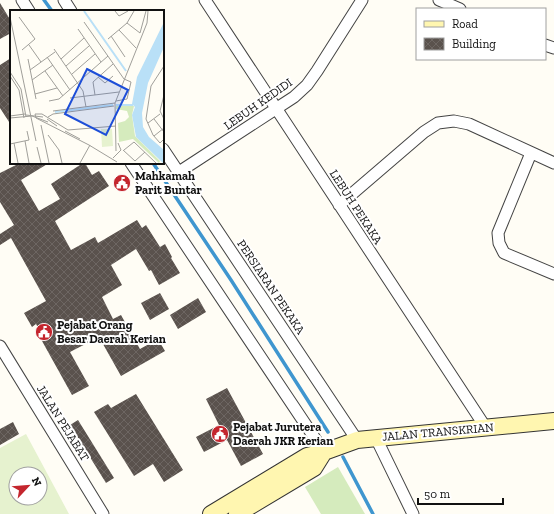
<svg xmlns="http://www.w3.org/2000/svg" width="554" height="514" viewBox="0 0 554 514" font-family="'Zilla Slab',serif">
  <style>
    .grass { fill: #d5ebbd }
    .pitch { fill: #e6f2cf; fill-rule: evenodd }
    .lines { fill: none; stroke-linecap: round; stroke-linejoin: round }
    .stream { stroke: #3f96cf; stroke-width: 3.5 }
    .building { fill: url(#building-cross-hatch) }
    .street-casing { stroke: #444; stroke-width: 13 }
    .secondary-casing { stroke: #333; stroke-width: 18 }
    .street { stroke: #fff; stroke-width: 11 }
    .secondary { stroke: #fff6b0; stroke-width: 16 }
    .labels { text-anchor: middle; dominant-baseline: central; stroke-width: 4; stroke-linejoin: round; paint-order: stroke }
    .street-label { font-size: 12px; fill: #111; stroke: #fff }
    .poi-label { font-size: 12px; font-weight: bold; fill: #111; stroke: #fff; text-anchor: start }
    .inset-river { fill: none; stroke: #b9e0f7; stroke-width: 2 }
    .inset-road { fill: none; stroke: #a09f9a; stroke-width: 1 }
    .view { fill: #1d4ed8; fill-opacity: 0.15; stroke: #1d4ed8; stroke-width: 2 }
    .inset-edge { fill: none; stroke: #111; stroke-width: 2 }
  </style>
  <defs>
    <pattern id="building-cross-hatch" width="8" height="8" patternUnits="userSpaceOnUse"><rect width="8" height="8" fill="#5a524d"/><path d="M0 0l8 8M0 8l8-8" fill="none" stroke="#6d6662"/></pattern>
  </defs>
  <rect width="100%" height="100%" fill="#fffdf5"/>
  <!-- grass -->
  <path class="grass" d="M338,467l27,47h-44l-16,-27z"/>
  <!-- pitch -->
  <path class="pitch" d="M26,434l43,80h-69v-66zM16,474h24v24h-24z"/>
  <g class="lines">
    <!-- stream -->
    <path class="stream" d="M44,0l8,11
      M153,163l78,117 97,152
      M343,457l30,57"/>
  </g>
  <!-- building -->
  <path class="building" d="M0,3l11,18v12l-11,6z
    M11,58v67l-11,-17v-43z
    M20,163h29l-28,17 18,31 21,-12 -9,-15 32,-21h2l7,12 7,-4 10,15 -54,35 16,29 24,-13 3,6 39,-23 5,8 4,-3 14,22 5,-3 7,13 -1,1 9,15 -21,12 -8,-15 -2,1 -13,-22 -25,16 11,20 -20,12 11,22 8,-4 19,34 18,-10 7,12 -44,25 -22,-39 -29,15 19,34 -17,9 -30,-54 2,-2 -8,-15 -4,3 -8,-14 22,-12 -35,-63 -11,7v-11l14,-9 -14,-23v-29z
    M160,293l9,16 -19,11 -9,-17z
    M198,298l8,14 -28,17 -8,-14z
    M227,388l36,66 -22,12 -14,-26 -23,12 -8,-15 23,-12 -13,-26z
    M136,394l47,76 -19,12 -11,-18 -19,12 -40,-64 14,-8 3,4z
    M78,420l36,58 -8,5 -36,-58z
    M13,422l6,12 -19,11v-16z"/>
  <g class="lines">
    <defs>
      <path id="street" d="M22,0l7,11
        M64,0l7,11
        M205,0l281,428
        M439,0l21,9
        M545,45l9,3
        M163,149l194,291
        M531,153l-33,80 1,10 5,10 50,21
        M131,163l193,289
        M179,172l115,-75 13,-12 10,-14 45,-71
        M339,205l85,-73 14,-9 16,-2 15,3 85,39
        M0,346l103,168
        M376,438l37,76"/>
      <path id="secondary" d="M211,514l96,-58 17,-4 33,-12 197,-19
        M237,514l77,-46 10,-16"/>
    </defs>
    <!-- street casing -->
    <use href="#street" class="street-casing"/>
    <!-- secondary casing -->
    <use href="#secondary" class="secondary-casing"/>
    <!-- street -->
    <use href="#street" class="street"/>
    <!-- secondary -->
    <use href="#secondary" class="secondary"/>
  </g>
  <!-- icons -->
  <defs>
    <symbol id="civic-disc" viewBox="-11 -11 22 22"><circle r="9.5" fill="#c4262e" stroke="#fff"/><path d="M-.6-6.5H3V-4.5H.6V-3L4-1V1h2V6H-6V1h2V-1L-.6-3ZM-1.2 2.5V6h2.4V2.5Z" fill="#fff"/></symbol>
  </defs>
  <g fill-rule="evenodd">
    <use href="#civic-disc" x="112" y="173" width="20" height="20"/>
    <use href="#civic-disc" x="34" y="322" width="20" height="20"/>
    <use href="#civic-disc" x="210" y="424" width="20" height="20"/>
  </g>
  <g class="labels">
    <!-- street labels -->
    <g class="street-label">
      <text transform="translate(258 104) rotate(-35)">LEBUH KEDIDI</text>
      <text transform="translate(356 207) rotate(57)">LEBUH PEKAKA</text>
      <text transform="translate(271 287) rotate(56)">PERSIARAN PEKAKA</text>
      <text transform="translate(63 423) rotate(58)">JALAN PEJABAT</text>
      <text transform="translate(438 432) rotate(-5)">JALAN TRANSKRIAN</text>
    </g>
    <!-- poi labels -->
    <g class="poi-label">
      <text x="135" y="176">Mahkamah<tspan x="135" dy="14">Parit Buntar</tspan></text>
      <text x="57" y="325">Pejabat Orang<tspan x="57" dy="14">Besar Daerah Kerian</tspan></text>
      <text x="233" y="427">Pejabat Jurutera<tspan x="233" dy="14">Daerah JKR Kerian</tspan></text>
    </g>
  </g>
  <!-- overview -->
  <g transform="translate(10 10)">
    <rect width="154" height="154" fill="#fffdf5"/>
    <path d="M106,95l18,1 -2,9 3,21 25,25 -1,2 -26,-24 -14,3 -1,-19 7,-2 4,-4 -2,-6 -11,-2z" fill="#d5ebbd"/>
    <path d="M91,119h11l1,17 -11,1z" fill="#e6f2cf"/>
    <path d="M154,12v25l-16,36 -6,30 1,14 6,10 15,13 -1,13 -27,-26 -4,-22 3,-8 -3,-3 5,-27z" fill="#b9e0f7"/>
    <path class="inset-river" d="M74,1l42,60M106,95h17M45,102l58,-7"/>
    <path class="inset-road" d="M105,1l4,5 9,-5M0,7l26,124M9,7l16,22 -13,11M74,12l40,57 7,3 -4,17 -11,2M117,13l13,10 6,-22M68,19l23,33M109,20l17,18M101,26l14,21M98,29l19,-16 7,-12M19,35l12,17M44,39l29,42 3,16M37,47l23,33M18,49l8,40M51,49l23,-21M56,56l23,-20M154,56l-13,20 -5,33 7,16 7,8 4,-4M20,60l25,-18M35,61l18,25M0,62l11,17 5,28M62,64l23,-20M0,66l9,14 5,28M88,67l7,6 8,-7M22,70l21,-15M25,84l22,-6M85,85l-2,-13 20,-18M154,85l-4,16 4,8M60,88l49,-6M39,91l10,-2 49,-43M43,101l62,-8M16,105l17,2M0,106l15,-2M38,107l5,-3 61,-8M0,108l22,-2 16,6M37,109l10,7M144,109l10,13M138,113l12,-9M31,115l8,38M55,121l15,8M38,125l11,15 3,13M144,126l10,-8M15,131l4,22M4,133l4,20M0,134l19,-4 -2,-9M79,135l-53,-27 -1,-4h7l26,16 48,-4M79,135l28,17M27,137l4,16M113,140l12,11M114,140l10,-8 22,21M106,141l-1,-48 32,-80 1,-12M103,148l8,-8 -3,-7M125,151l10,-9M70,153l10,-18"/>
    <path class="view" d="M77,59l41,21 -22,45 -41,-21z"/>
    <rect width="154" height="154" class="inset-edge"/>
  </g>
  <!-- legend -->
  <rect x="416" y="8" width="130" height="52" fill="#ffffff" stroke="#a0a0a0"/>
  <rect x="424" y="21" width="20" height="6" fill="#fff6b0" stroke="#a0a0a0"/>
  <text x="452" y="28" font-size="12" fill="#111111">Road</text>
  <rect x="424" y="38" width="20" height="12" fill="url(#building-cross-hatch)" stroke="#a0a0a0"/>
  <text x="452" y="48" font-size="12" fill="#111111">Building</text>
  <!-- north arrow -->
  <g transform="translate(28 486) rotate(64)"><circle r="19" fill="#ffffff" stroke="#a0a0a0"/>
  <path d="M0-3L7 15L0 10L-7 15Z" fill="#c4262e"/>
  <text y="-6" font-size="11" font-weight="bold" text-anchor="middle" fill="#111111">N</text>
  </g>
  <!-- scale -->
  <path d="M418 498v6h85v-6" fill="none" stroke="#111111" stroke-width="2"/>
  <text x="424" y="498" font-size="12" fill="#111111" stroke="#ffffff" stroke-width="3" paint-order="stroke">50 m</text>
</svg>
